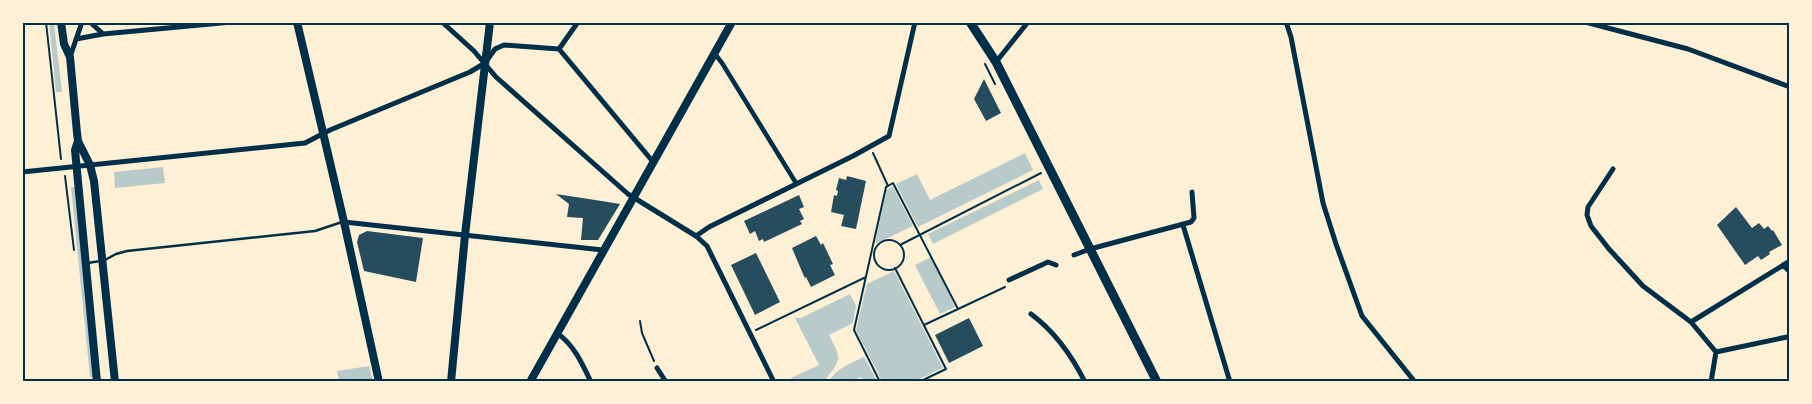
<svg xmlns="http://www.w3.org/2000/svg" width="1812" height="404" viewBox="0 0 1812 404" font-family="'PT Sans',sans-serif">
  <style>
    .green { fill: #b9caca }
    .building { fill: #264d5e }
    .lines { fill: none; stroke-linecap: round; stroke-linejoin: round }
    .path { stroke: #003049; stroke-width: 2 }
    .service { stroke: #003049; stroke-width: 2.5 }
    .pedestrian { stroke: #003049; stroke-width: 4.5 }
    .minor { stroke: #003049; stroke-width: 5 }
    .secondary { stroke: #003049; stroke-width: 8 }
    .primary { stroke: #003049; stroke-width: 9 }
    .neatline { fill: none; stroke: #003049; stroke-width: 2 }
  </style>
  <rect width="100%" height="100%" fill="#fdf0d5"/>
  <!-- green -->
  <path class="green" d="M49,23h5l8,69h-6z
    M1025,153l8,17 -115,57 -22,-43 21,-10 13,26z
    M163,167l2,16 -50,5 -1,-16z
    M1039,180l4,9 -110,55 -5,-10z
    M71,187h4l19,190h-4z
    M893,187l20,39 -38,18 11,-54z
    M931,257l24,50 -15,7 -25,-49z
    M894,271l49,97 -28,13h-33l-26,-51 11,-46z
    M850,294l6,12 -3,17 -24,12c4,9 13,20 7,30 -3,6 -8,10 -11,16h-33l-1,-3 28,-13 -24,-47h6z
    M864,357l13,24h-14l-2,-4 -9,4h-23c8,-13 22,-18 35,-24z
    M369,366l4,15h-34l-2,-10z"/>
  <!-- building -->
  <path class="building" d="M984,79l17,34 -15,8 -12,-22z
    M847,176l19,5 -10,48 -15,-3 3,-11 -13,-3 3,-17 3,1 1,-5 -2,-1 3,-12 7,2z
    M556,194l33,5 31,5 -22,36h-17l2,-22 -16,-1 2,-13z
    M799,195l5,12 -5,2 5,10 -4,2 2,3 -38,18 -1,-3 -4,2 -4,-10 -5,3 -6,-13z
    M1736,207l16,21 7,-5 5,6 4,-3 4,5 1,-1 9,15 -13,7 1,2 -9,6 -3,-4 -13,9 -28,-40z
    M367,231l56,7 -7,44 -52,-11 -7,-29 2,-7z
    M816,236l5,9 2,-2 10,21 -3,1 5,10 -24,12 -5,-10 -1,1 -2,-4 -11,-26z
    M756,253l24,49 -25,13 -24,-50z
    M969,318l14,28 -34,17 -14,-28z"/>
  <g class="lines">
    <!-- path -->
    <path class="path" d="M46,22l15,137
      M985,64l10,20
      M873,153l15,33 -2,1 -32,143 26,52
      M65,176l9,74
      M888,186l5,-3 65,126
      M874 255a15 15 0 1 1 30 0a15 15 0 1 1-30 0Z
      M900,245l141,-72
      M895,268l51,101 -27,13
      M640,321l2,12 12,28
      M924,325l81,-38
      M756,330l110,-53"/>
    <!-- service -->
    <path class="service" d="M105,260l11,-6 11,-3 188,-20 27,-9
      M88,263l12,-2"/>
    <!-- pedestrian -->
    <path class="pedestrian" d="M715,54l7,9 74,120"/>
    <!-- minor -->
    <path class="minor" d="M90,22l13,12
      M442,22l32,29 22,26 132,117 68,42 11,10 67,136
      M1286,22l5,15 32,166 13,41 26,72 53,66
      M1585,22l103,27 102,38
      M76,39l27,-5 129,-12
      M559,49l19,-27
      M70,57l12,-35
      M996,62l32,-40
      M1613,169l-25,38 -1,8 4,11 18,23 34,37 48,36 25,30 -5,30
      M22,172l283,-29 25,-13 140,-58 15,-9 10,-14 9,-4 55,4 95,114
      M344,222l259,28
      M1183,225l47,157
      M696,236l13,-9 144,-71 36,-20 26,-114
      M1074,255l16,-6 101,-27 3,-4 -2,-26
      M1783,265l7,7
      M1009,280l39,-18 8,3
      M1031,314c23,17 41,42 54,68
      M1691,322l99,-61
      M557,333c17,12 25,30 34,49
      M1716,352l71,-15
      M657,368l9,14"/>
    <!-- secondary -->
    <path class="secondary" d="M61,22l3,22 6,13 7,76 1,8 -3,9 22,232
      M297,22l47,200 35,160
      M78,141l12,24 4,16 21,201
      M451,382l14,-147 25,-213
      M530,382l202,-360"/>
    <!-- primary -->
    <path class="primary" d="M970,22l26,40 161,320"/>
  </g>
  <!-- border -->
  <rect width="1812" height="404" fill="none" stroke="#fdf0d5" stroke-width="48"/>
  <rect x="24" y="24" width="1764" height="356" class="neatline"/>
</svg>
